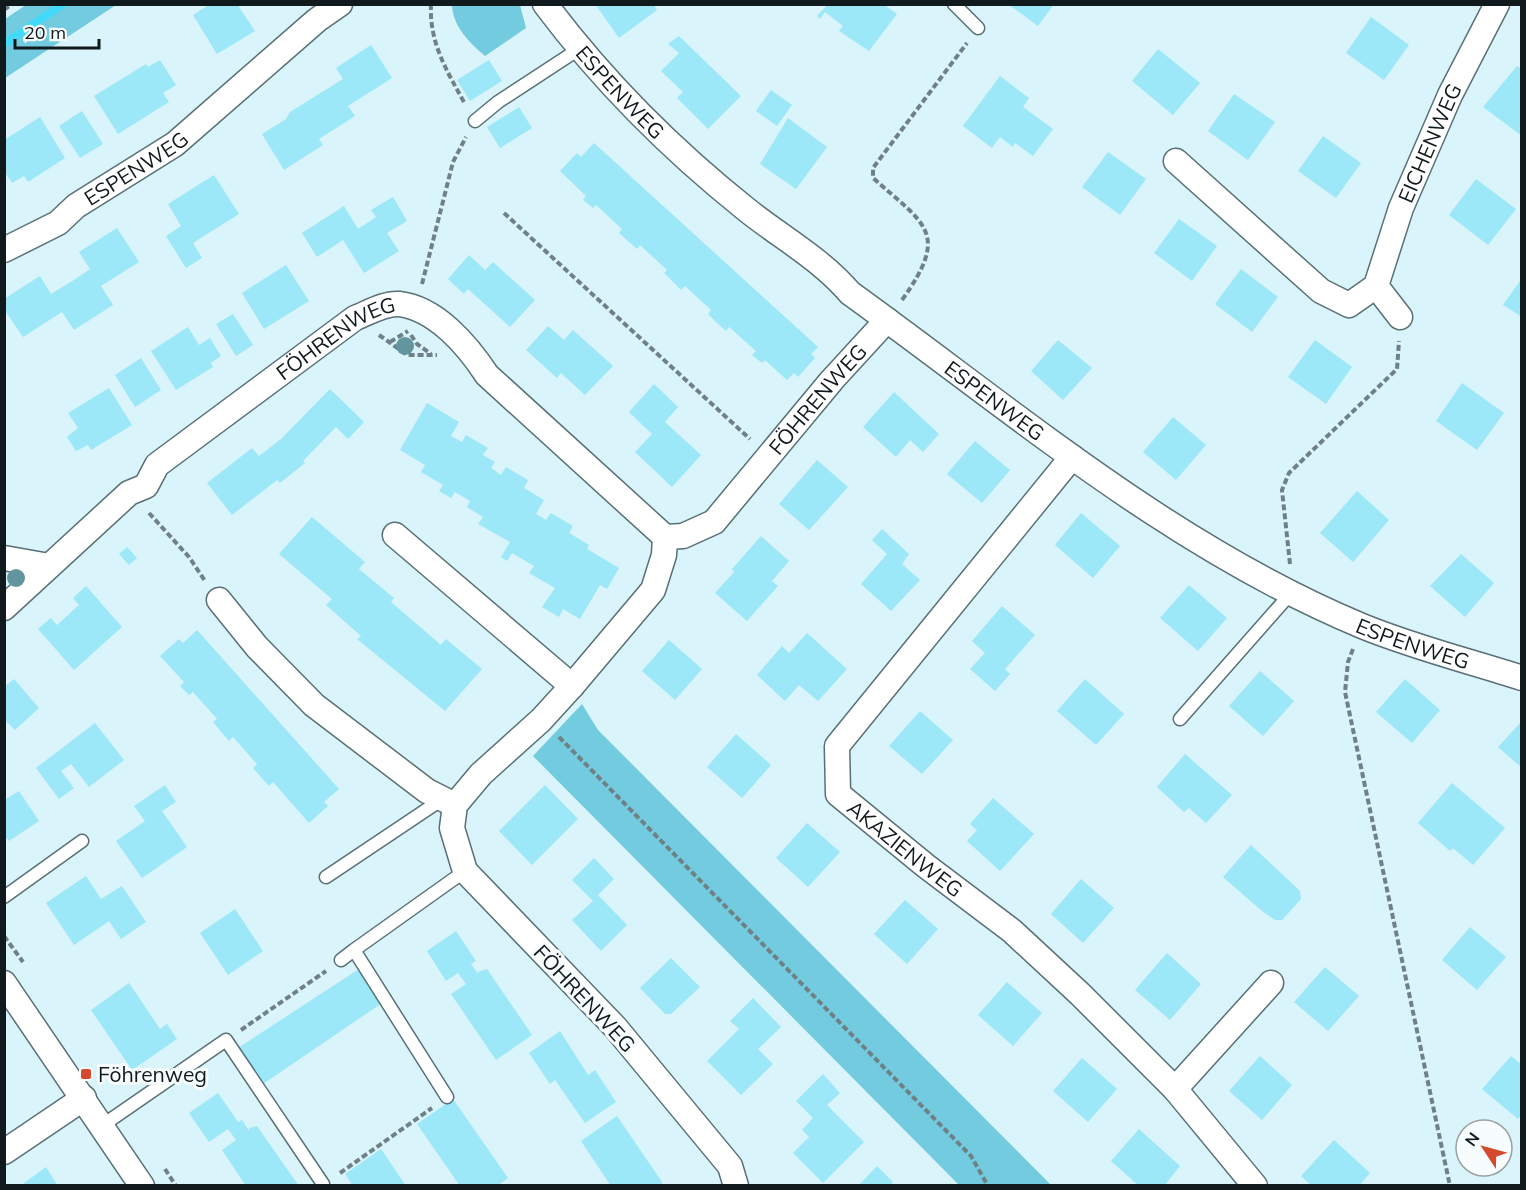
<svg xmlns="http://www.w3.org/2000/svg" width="1526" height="1190" viewBox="0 0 1526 1190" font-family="Mulish,sans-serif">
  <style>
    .green { fill: #72cbdf }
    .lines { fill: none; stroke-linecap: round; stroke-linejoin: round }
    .stream { stroke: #41daf8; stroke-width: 8 }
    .building { fill: #9ce7f8 }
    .service-casing { stroke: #587076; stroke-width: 15 }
    .minor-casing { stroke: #587076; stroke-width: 27 }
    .path { stroke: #708186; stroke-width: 4; stroke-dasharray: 6 3; stroke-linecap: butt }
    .service { stroke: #fff; stroke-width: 12 }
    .minor { stroke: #fff; stroke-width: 24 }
    .tree { fill: #62959e }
    .poi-dot { fill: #d54a2d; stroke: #f7fcfd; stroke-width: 2 }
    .labels { text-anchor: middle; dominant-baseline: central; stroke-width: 6; stroke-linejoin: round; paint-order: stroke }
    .street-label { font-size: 21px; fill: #10191c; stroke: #f7fcfd }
    .poi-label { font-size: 21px; fill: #10191c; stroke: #f7fcfd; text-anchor: start }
  </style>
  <rect width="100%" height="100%" fill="#d9f4fa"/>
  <!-- green -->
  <path class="green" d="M26,5v-1l90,1 -111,73v-59z
    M452,5h68l6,23 -41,28c-16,-14 -32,-29 -33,-51z
    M582,704l16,26 453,455h-92l-426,-429z"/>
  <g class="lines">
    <!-- stream -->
    <path class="stream" d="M4,44l59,-40"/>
  </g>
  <!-- building -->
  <path class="building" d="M210,4h27l18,27 -38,23 -24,-39z
    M595,4h58l4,6 -38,28z
    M828,4h55l14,10 -28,37 -30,-20 4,-5 -18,-14 -5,7 -3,-3z
    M1008,4h46l-16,22z
    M1371,17l38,28 -25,35 -38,-27z
    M679,36l62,60 -33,33 -31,-31 6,-6 -22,-21 18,-18 -11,-9z
    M371,45l21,33 -44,28 7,10 -36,23 4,6 -39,25 -22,-36 24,-15 4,-7 53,-33 -7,-11z
    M1158,49l42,34 -27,32 -41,-34z
    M160,60l16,25 -13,8 6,9 -51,32 -24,-38 52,-32 2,3z
    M489,60l13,21 -32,20 -13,-21z
    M1517,66l5,3v67l-39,-29z
    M1000,76l29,22 -6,9 30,22 -20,27 -18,-13 -2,4 -13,-10 -8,11 -29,-22z
    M771,90l21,15 -15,21 -21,-15z
    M1234,94l41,28 -27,38 -40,-29z
    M519,107l13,21 -32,20 -13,-21z
    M82,111l21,33 -23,14 -21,-32z
    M40,117l25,41 -37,24 -4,-6 -12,7 -8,-12v-31z
    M788,118l39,29 -31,42 -36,-25z
    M1323,136l38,27 -25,35 -38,-27z
    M594,143l224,204 -7,7 4,4 -17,19 -4,-4 -7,7 -22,-20 -3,3 -10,-8 4,-4 -27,-24 -3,4 -9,-8 -9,-9 3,-4 -26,-24 -4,4 -17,-17 3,-3 -27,-25 -3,4 -18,-16 3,-4 -26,-24 -3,3 -10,-8 3,-4 -26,-25 17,-18 4,4z
    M1108,152l38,27 -26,36 -38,-28z
    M214,175l25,39 -46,29 9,15 -16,10 -20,-32 15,-10 -13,-22z
    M1476,179l40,30 -28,36 -39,-30z
    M393,197l14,24 -20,12 12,18 -35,22 -21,-33 -26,17 -15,-24 42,-27 14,23 18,-12 -5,-7z
    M1179,219l38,27 -25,35 -38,-28z
    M117,228l22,34 -38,24 12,19 -39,25 -12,-18 -39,25 -19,-28v-10l36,-23 11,18 23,-14 16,-11 -11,-17z
    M469,255l16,15 8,-8 42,38 -25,27 -42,-38 -4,5 -16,-15z
    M286,265l23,36 -45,28 -22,-36z
    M1241,269l37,28 -26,35 -37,-28z
    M1522,278v39l-19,-12z
    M233,314l20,31 -17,11 -20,-32z
    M548,326l16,14 9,-10 40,36 -28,29 -24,-22 -4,5 -31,-28z
    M188,327l11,18 11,-7 11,18 -10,7 2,4 -37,23 -25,-39z
    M1058,340l34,28 -29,32 -32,-29z
    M1315,340l37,27 -26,37 -38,-27z
    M141,358l20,32 -26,17 -20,-32z
    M1462,383l42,30 -27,37 -41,-29z
    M654,384l24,23 -13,15 36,33 -29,32 -37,-35 17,-18 -23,-22z
    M109,388l23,37 -41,25 -3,-5 -12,6 -9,-14 11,-9 -10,-15z
    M330,389l34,33 -16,17 -12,-12 -33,34 2,2 -25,20 -3,-3 -45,35 -25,-32 45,-35 7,8 22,-17z
    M894,392l45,42 -16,18 -13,-12 -14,17 -33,-30z
    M427,403l32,19 -8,14 11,6 4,-7 22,13 -5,7 12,7 -4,6 10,7 5,-8 22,13 -4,8 20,12 -8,14 10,6 5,-7 22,13 -4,7 20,12 -2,4 32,19 -12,21 -7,-4 -20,34 -17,-10 -4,8 -17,-10 13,-19 -26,-15 5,-7 -22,-13 -5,8 -6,-4 9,-15 -32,-18 5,-7 -16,-10 3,-6 -15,-9 -4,6 -12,-7 4,-6 -22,-13 4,-7 -25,-15z
    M1173,417l33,28 -30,35 -33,-28z
    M975,441l35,29 -28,33 -35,-29z
    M817,460l31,27 -39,43 -30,-26z
    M1357,491l32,29 -36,42 -33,-29z
    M1081,513l39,33 -27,32 -38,-33z
    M312,517l53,45 -6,7 35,29 -3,4 50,43 5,-6 36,30 -37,42 -88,-72 4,-3 -35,-31 6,-6 -53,-45z
    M882,529l27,25 -7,10 18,16 -29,31 -30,-27 26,-30 -15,-14z
    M761,536l28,25 -17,20 6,5 -31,35 -32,-28 19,-21 -2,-3z
    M127,547l10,11 -8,7 -10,-11z
    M1461,554l33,29 -29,34 -35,-31z
    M1189,585l38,33 -29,33 -38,-33z
    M86,586l36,41 -48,43 -36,-41 13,-11 6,7 22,-20 -6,-7z
    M1002,606l33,29 -30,34 5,5 -15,17 -25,-22 15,-16 -13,-12z
    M197,630l142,159 -15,13 4,4 -19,17 -36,-41 -4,4 -16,-18 4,-4 -24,-27 -4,4 -16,-19 4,-3 -24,-27 -4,3 -9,-9 4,-4 -24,-26 19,-17 4,4z
    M807,633l40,36 -29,32 -19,-16 -14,16 -28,-26 25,-29 7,7z
    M669,640l33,29 -27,31 -33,-29z
    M1260,671l34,30 -31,35 -34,-30z
    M14,679l25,29 -24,22 -11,-11v-32z
    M1085,679l39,35 -28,31 -39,-34z
    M1405,679l35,31 -28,33 -36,-31z
    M920,711l33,29 -31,34 -33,-28z
    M1522,721v47l-24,-21z
    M95,723l29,37 -35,27 -18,-23 -10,7 13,17 -15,11 -23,-31z
    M736,734l35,31 -29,33 -35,-31z
    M1185,754l47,41 -26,28 -17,-15 -5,4 -27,-25z
    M1452,783l53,45 -32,37 -20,-17 -3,3 -32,-28z
    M165,785l11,17 -14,9 25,36 -45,31 -26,-37 29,-20 -11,-15z
    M545,785l33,34 -46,46 -33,-34z
    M19,791l20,30 -30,20 -5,-6v-35z
    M993,798l41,36 -34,37 -33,-30 10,-11 -7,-6z
    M807,823l33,29 -32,35 -32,-29z
    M1251,845l49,46 1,8 -19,21h-7l-13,-9 -39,-34z
    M594,858l20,21 -16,16 29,30 -26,26 -29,-31 21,-19 -21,-21z
    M86,876l15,23 21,-13 24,36 -25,17 -12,-18 -35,24 -28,-42z
    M1081,879l33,29 -31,35 -32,-29z
    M905,900l33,29 -31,35 -33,-30z
    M235,909l28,42 -35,24 -28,-42z
    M1470,927l36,30 -29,33 -35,-30z
    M456,931l20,30 -5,3 8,11 -1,-3 9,-3 45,66 -36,25 -45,-66 15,-10 -8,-11 -12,8 -19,-30z
    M1167,953l34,31 -31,36 -35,-30z
    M671,958l29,29 -29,27h-6l-25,-26z
    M1325,967l34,29 -31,35 -34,-29z
    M359,969l23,34 -119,81 -25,-36z
    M1007,982l35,31 -29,33 -35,-31z
    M129,983l31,46 7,-5 10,15 -45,31 -41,-60z
    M753,998l28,29 -23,22 15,15 -32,31 -34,-34 32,-32 -9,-8z
    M560,1031l28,44 7,-5 21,32 -31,21 -30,-43 -5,4 -21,-31z
    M1260,1056l32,29 -30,35 -33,-29z
    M1511,1056l11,9v49l-4,5 -36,-30z
    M1082,1058l35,31 -29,33 -35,-31z
    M823,1074l17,19 -13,12 37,37 -41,41 -30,-30 16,-16 -7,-7 11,-12 -17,-17z
    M218,1093l20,29 4,-2 7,11v-3l8,-2 42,60h-53l-24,-36 14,-10 -8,-11 -19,13 -20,-29z
    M453,1099l55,79 -11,8h-37l-43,-62z
    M617,1116l45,66 -1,4h-50l-30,-45z
    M1139,1129l41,37 -16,20h-25l-28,-25z
    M1334,1140l36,33 -11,13h-47l-11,-10z
    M381,1149l25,37h-53l-8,-12z
    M877,1166l16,16 -3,4h-32z
    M46,1167l12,19h-38z"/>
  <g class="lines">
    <defs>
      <path id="service" d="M954,4l24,24
        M475,121l23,-19 81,-53
        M1180,719l112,-127
        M326,877l115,-77
        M4,897l78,-56
        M341,960l13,-10
        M447,1097l-93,-147 111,-79
        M103,1125l123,-85 97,144"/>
      <g id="minor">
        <path id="s1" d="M545,4c57,76 128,147 202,206 35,28 74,49 103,83 165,119 322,254 512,333 51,21 107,35 160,52"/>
        <path id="s2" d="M1176,161l145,130 28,14 27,-19 25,-78 49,-113 47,-91"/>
        <path id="s3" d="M4,250l54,-27 18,-17 99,-62 142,-124 23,-16"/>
        <path d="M1376,286l24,31"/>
        <path id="s4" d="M1072,457l-235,289 1,48 88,72 86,65 68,63 95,95 80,97"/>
        <path d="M395,535l177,151"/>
        <path d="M4,558l45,8"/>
        <path d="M219,600l38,47 57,58 113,86 28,14"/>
        <path id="s5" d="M4,608l125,-115 17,-7 11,-21 198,-147c13,-5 29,-15 44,-14 37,4 69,42 88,71l178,162"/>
        <path d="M4,983l138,203"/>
        <path d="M1175,1089l96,-106"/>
        <path d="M4,1152l80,-54"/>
        <path id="s6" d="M736,1186l-6,-20 -115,-139 -150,-156 -13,-43 3,-23 26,-31 60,-54 31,-34 81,-96 11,-35 1,-18 18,-1 31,-14 118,-142 55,-60"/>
      </g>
    </defs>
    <!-- service casing -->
    <use href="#service" class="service-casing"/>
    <!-- minor casing -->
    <use href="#minor" class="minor-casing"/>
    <!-- path -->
    <path class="path" d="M431,4c-2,39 16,67 34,100
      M4,10l8,-6
      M504,213l246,226
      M422,284l31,-122 13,-25
      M902,300c48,-67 24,-75 -29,-122v-10l94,-125
      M379,335l28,20h30
      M411,335l6,9 14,10
      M390,342l18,-11
      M149,513l40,44 16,24
      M1290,564l-8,-74 7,-17 108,-104 2,-28
      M1353,649l-5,13 -3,30 105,494
      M559,737l412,419 17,30
      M4,936l19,26
      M241,1030l85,-59
      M165,1169l11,17
      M340,1173l92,-65"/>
    <!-- service -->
    <use href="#service" class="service"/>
    <!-- minor -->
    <use href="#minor" class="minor"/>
  </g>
  <!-- trees -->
  <g class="tree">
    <circle cx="405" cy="346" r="9"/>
    <circle cx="16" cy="578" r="9"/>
  </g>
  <!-- markers -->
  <rect class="poi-dot" x="80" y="1068" width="12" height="12" rx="3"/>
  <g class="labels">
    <!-- street labels -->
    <g class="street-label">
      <text stroke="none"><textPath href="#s1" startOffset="116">ESPENWEG</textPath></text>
      <text stroke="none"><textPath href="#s2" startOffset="412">EICHENWEG</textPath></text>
      <text stroke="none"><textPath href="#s3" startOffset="156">ESPENWEG</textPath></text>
      <text stroke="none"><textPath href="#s5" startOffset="432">FÖHRENWEG</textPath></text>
      <text stroke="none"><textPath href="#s6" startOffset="1046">FÖHRENWEG</textPath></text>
      <text stroke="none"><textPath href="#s1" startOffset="602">ESPENWEG</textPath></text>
      <text stroke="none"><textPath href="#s1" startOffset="1088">ESPENWEG</textPath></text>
      <text stroke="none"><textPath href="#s4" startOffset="507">AKAZIENWEG</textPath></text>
      <text transform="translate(585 998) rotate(47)">FÖHRENWEG</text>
    </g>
    <!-- poi labels -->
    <g class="poi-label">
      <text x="98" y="1074">Föhrenweg</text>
    </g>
  </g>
  <!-- border -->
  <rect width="1526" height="1190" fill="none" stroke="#10191c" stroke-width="12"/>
  <!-- north arrow -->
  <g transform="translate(1484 1148) rotate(306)"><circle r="28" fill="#f7fcfd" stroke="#9ba1a3" stroke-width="1.5"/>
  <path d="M0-4.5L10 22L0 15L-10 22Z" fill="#d54a2d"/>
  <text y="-9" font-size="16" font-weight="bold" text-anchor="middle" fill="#10191c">N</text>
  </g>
  <!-- scale -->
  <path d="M15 39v9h84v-9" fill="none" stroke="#10191c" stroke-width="3"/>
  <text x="24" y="39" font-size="18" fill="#10191c" stroke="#f7fcfd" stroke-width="4.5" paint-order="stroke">20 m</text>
</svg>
